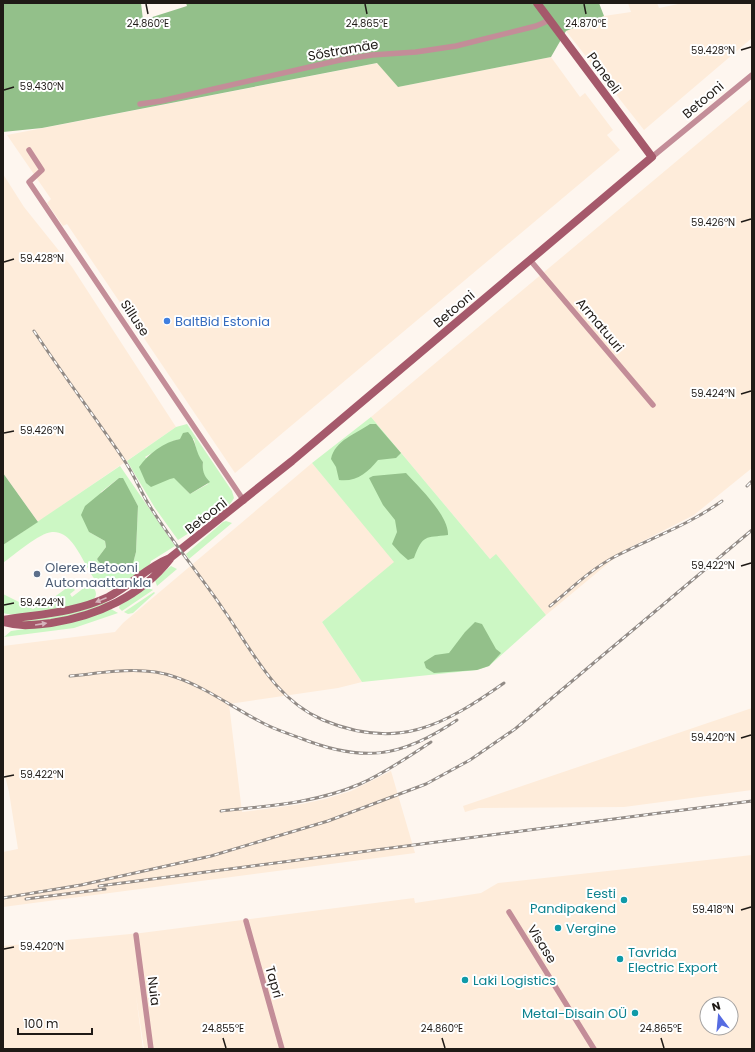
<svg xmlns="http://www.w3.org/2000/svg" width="755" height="1052" viewBox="0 0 755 1052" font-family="Poppins,sans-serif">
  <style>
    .built { fill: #feecda; fill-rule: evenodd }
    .green { fill: #ccf7c4; fill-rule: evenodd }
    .forest { fill: #93c08a }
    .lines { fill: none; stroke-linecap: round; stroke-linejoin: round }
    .street { stroke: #c38d98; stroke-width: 5.5 }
    .secondary { stroke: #a5596b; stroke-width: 8 }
    .rail-casing { stroke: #928b86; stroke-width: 3 }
    .rail { stroke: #fff; stroke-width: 1.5; stroke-dasharray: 4.5; stroke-linecap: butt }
    .oneway { fill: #d6b4bc }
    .ticks { fill: none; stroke: #1f1a16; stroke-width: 1.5 }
    .shop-dot { fill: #3f7fe0; stroke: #fff; stroke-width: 1.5 }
    .service-dot { fill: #5c6f8a; stroke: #fff; stroke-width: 1.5 }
    .culture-dot { fill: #0f9aa8; stroke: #fff; stroke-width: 1.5 }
    .labels { text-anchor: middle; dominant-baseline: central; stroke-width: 4; stroke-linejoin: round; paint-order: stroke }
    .street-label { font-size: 13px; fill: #1f1a16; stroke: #fff }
    .shop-label { font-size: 13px; fill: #366cbe; stroke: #fff; text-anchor: start }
    .service-label { font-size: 13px; fill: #4e5e75; stroke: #fff; text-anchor: start }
    .culture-label { font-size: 13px; fill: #0d838f; stroke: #fff; text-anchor: start }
    .ticks-label { font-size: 10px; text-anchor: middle; fill: #1f1a16; stroke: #fff; stroke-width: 4; stroke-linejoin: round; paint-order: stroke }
  </style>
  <rect width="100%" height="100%" fill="#fef6ef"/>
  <!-- built -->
  <path class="built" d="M628,3h29l2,5 24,-5h69v35l-108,92 -78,-99 38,-15 27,-4z
    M551,57l29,40 5,-4 28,37 -6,5 13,15 -385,323 -168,-249 -4,2 -16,-23 4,-4 -44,-64 371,-72 20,24z
    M752,98v370l-58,47 -71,36 -77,64 -50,-60 -6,4 -119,-142z
    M3,174l21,33 48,60 104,160 -138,95 -35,-49z
    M312,463l83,99 -73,60 40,60 -24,6 -109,16 13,108 60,-8 23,-5 26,-8 40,-20 24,82 -412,54v-55l15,-3 -9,-57 -6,-24v-122l112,-14 8,-9z
    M752,708v82l-128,17 -145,1 -14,4 -2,-6z
    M752,855v194h-608l-8,-53 7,53h-140v-103l138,-13 273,-35 1,5 66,-10 17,-10zM707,1004h24v24h-24z"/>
  <!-- green -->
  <path class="green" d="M371,417l119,142 6,-5 50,61 -57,51 -12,4 -115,12 -40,-60 72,-60 -82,-99z
    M187,424l45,67 2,7c-8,16 -40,31 -56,42l-23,-32 -28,-47 49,-34zM180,439h14l4,18 5,5 -1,8 6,14 -18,10 -15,-16h-5l-25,-21 28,-16z
    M120,466l55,80 -24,15 -1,3c-10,8 -24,23 -38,25 -24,4 -31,-60 -60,-57 -13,1 -38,23 -49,31v-18zM119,478h3l16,28 -2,46 -2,7 -10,13 -8,-7h-14l-5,-6 9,-12 -1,-6 -16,-9 12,-40z
    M226,521l6,2 -43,36 -3,-5 37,-32z
    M171,566l6,3 -20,17 -2,-6z
    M89,584c6,4 10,10 4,16 -21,7 -69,19 -90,13v-19l30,15 20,-11 15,-11 5,1 2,2 -5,4 2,3z
    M147,587l6,3 -31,21 -3,-3 1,-3z
    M154,592l1,1 -22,20 -5,1 -4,-2z
    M106,602l2,1 -36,13 -48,7 -3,-2z
    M111,609l7,4 -44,15 -70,9 7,-6 49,-7z"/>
  <!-- forest -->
  <path class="forest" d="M3,3h138l2,17 44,-14 -1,-3h413l5,13 -38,15 -15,26 -153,30 -21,-24 -335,65 -39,4z
    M370,424h6l25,29 -5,5 -18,2c-11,13 -21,22 -39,20l-3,-13 -5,-8c4,-19 25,-25 39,-35z
    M188,432c9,9 7,21 15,30 -1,9 1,14 7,20l-20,12 -16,-16 -4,1 -19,8 -5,-4 -7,-16c9,-13 25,-25 41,-28l3,-6z
    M3,473l35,49 -35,23z
    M406,473c13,14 43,43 42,62 -23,3 -25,-1 -34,23l-6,2 -8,-7 -8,-9 5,-12 -2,-12 -12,-15 -14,-27 4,-2z
    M119,478h4l15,28 -2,46 -4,15 -8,5 -8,-7c-8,-1 -15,2 -19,-6l9,-12 -1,-6 -16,-9 -8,-17 4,-9z
    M475,622l7,2 14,25 5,4 -12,13 -12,4 -43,3 -8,-5 -2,-6 11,-7 14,-2 16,-21z"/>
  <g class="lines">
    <!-- street -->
    <path class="street" d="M140,104l21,-3 179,-41 32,-5 44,-3 40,-6 80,-20 14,-6
      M29,150l13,20 -13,12 215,319
      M652,157l100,-82
      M530,260l123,145
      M509,912l85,137
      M246,921l36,128
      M136,935l15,114"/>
    <!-- secondary -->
    <path class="secondary" d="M3,620c36,-6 71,-7 105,-23 22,-11 39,-30 62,-39l122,-97 360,-304 -115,-154
      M3,622c18,5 30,3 48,1 46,-7 90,-27 119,-64"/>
    <defs>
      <path id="rail" d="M34,331c29,44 61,86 90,129 11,16 17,33 27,48 22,35 49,67 72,101 29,41 51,90 100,111 74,31 120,6 181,-37
        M747,486l5,-5
        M550,606c21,-17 41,-37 66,-50 37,-19 71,-30 106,-55
        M70,676c34,-3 71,-11 105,1 30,10 57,30 86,45 12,7 26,11 39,16 63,25 101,20 157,-18
        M221,811c47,-5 95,-8 139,-27 25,-11 48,-27 71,-42
        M99,886l653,-85
        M3,898l78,-13 130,-29 117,-35 98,-37 44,-24 45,-31 237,-199
        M26,899l79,-10"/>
    </defs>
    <!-- rail casing -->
    <use href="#rail" class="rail-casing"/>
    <!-- rail -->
    <use href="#rail" class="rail"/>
  </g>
  <!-- one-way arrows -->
  <defs><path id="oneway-solid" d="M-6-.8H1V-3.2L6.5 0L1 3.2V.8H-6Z"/></defs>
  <g class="oneway">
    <use href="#oneway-solid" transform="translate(101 600) rotate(158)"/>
    <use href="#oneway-solid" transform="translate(41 624) rotate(-9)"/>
  </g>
  <!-- ticks -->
  <path class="ticks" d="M146,4l2,10M365,4l2,10M584,4l2,10M741,50l10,-3M4,90l10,-3M741,222l10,-3M4,262l10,-3M741,394l10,-3M4,433l10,-2M741,566l10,-3M4,605l10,-2M741,738l10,-3M4,777l10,-2M741,910l10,-3M4,949l10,-2M223,1038l3,10M442,1038l3,10M661,1038l3,10"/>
  <!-- markers -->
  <circle class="shop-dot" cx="167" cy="321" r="4"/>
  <circle class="service-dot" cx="37" cy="574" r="4"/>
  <g class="culture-dot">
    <circle cx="624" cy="900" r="4"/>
    <circle cx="558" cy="928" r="4"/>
    <circle cx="620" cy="959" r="4"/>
    <circle cx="465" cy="980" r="4"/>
    <circle cx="635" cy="1013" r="4"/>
  </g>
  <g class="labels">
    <!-- street labels -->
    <g class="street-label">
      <text transform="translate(343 50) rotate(-10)">Sõstramäe</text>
      <text transform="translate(604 73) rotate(54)">Paneeli</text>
      <text transform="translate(703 100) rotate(-40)">Betooni</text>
      <text transform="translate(454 309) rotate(-40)">Betooni</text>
      <text transform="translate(135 318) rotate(56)">Silluse</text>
      <text transform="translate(600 325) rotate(50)">Armatuuri</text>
      <text transform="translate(206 516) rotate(-38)">Betooni</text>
      <text transform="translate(542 944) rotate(58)">Visase</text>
      <text transform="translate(274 982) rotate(74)">Tapri</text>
      <text transform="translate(154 991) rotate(83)">Nuia</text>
    </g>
    <!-- shop labels -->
    <g class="shop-label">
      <text x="175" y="321">BaltBid Estonia</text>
    </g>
    <!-- service labels -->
    <g class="service-label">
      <text x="45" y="567">Olerex Betooni<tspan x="45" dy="15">Automaattankla</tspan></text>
    </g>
    <!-- culture labels -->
    <g class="culture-label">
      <text x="616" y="893" text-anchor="end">Eesti<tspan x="616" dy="15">Pandipakend</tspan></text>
      <text x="566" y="928">Vergine</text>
      <text x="628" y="952">Tavrida<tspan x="628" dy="15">Electric Export</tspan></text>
      <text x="473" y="980">Laki Logistics</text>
      <text x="627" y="1013" text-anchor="end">Metal-Disain OÜ</text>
    </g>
  </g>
  <g class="ticks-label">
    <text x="148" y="27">24.860°E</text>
    <text x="367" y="27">24.865°E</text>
    <text x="586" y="27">24.870°E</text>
    <text x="713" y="54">59.428°N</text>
    <text x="42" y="90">59.430°N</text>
    <text x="713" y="226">59.426°N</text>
    <text x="42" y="262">59.428°N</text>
    <text x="713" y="397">59.424°N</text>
    <text x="42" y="434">59.426°N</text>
    <text x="713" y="569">59.422°N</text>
    <text x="42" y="606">59.424°N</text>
    <text x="713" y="741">59.420°N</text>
    <text x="42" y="778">59.422°N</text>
    <text x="713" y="913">59.418°N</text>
    <text x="42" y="950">59.420°N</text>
    <text x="223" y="1032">24.855°E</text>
    <text x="442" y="1032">24.860°E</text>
    <text x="661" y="1032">24.865°E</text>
  </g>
  <!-- border -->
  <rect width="755" height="1052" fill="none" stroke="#1f1a16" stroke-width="8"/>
  <!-- north arrow -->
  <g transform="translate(719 1016) rotate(344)"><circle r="19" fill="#ffffff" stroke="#a5a3a2"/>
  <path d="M0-3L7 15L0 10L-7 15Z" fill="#566ce2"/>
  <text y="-6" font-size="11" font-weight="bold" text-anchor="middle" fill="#1f1a16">N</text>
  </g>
  <!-- scale -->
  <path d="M18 1028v6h74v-6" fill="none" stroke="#1f1a16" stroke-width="2"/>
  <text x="24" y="1028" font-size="12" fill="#1f1a16" stroke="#ffffff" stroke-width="3" paint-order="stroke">100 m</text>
</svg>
